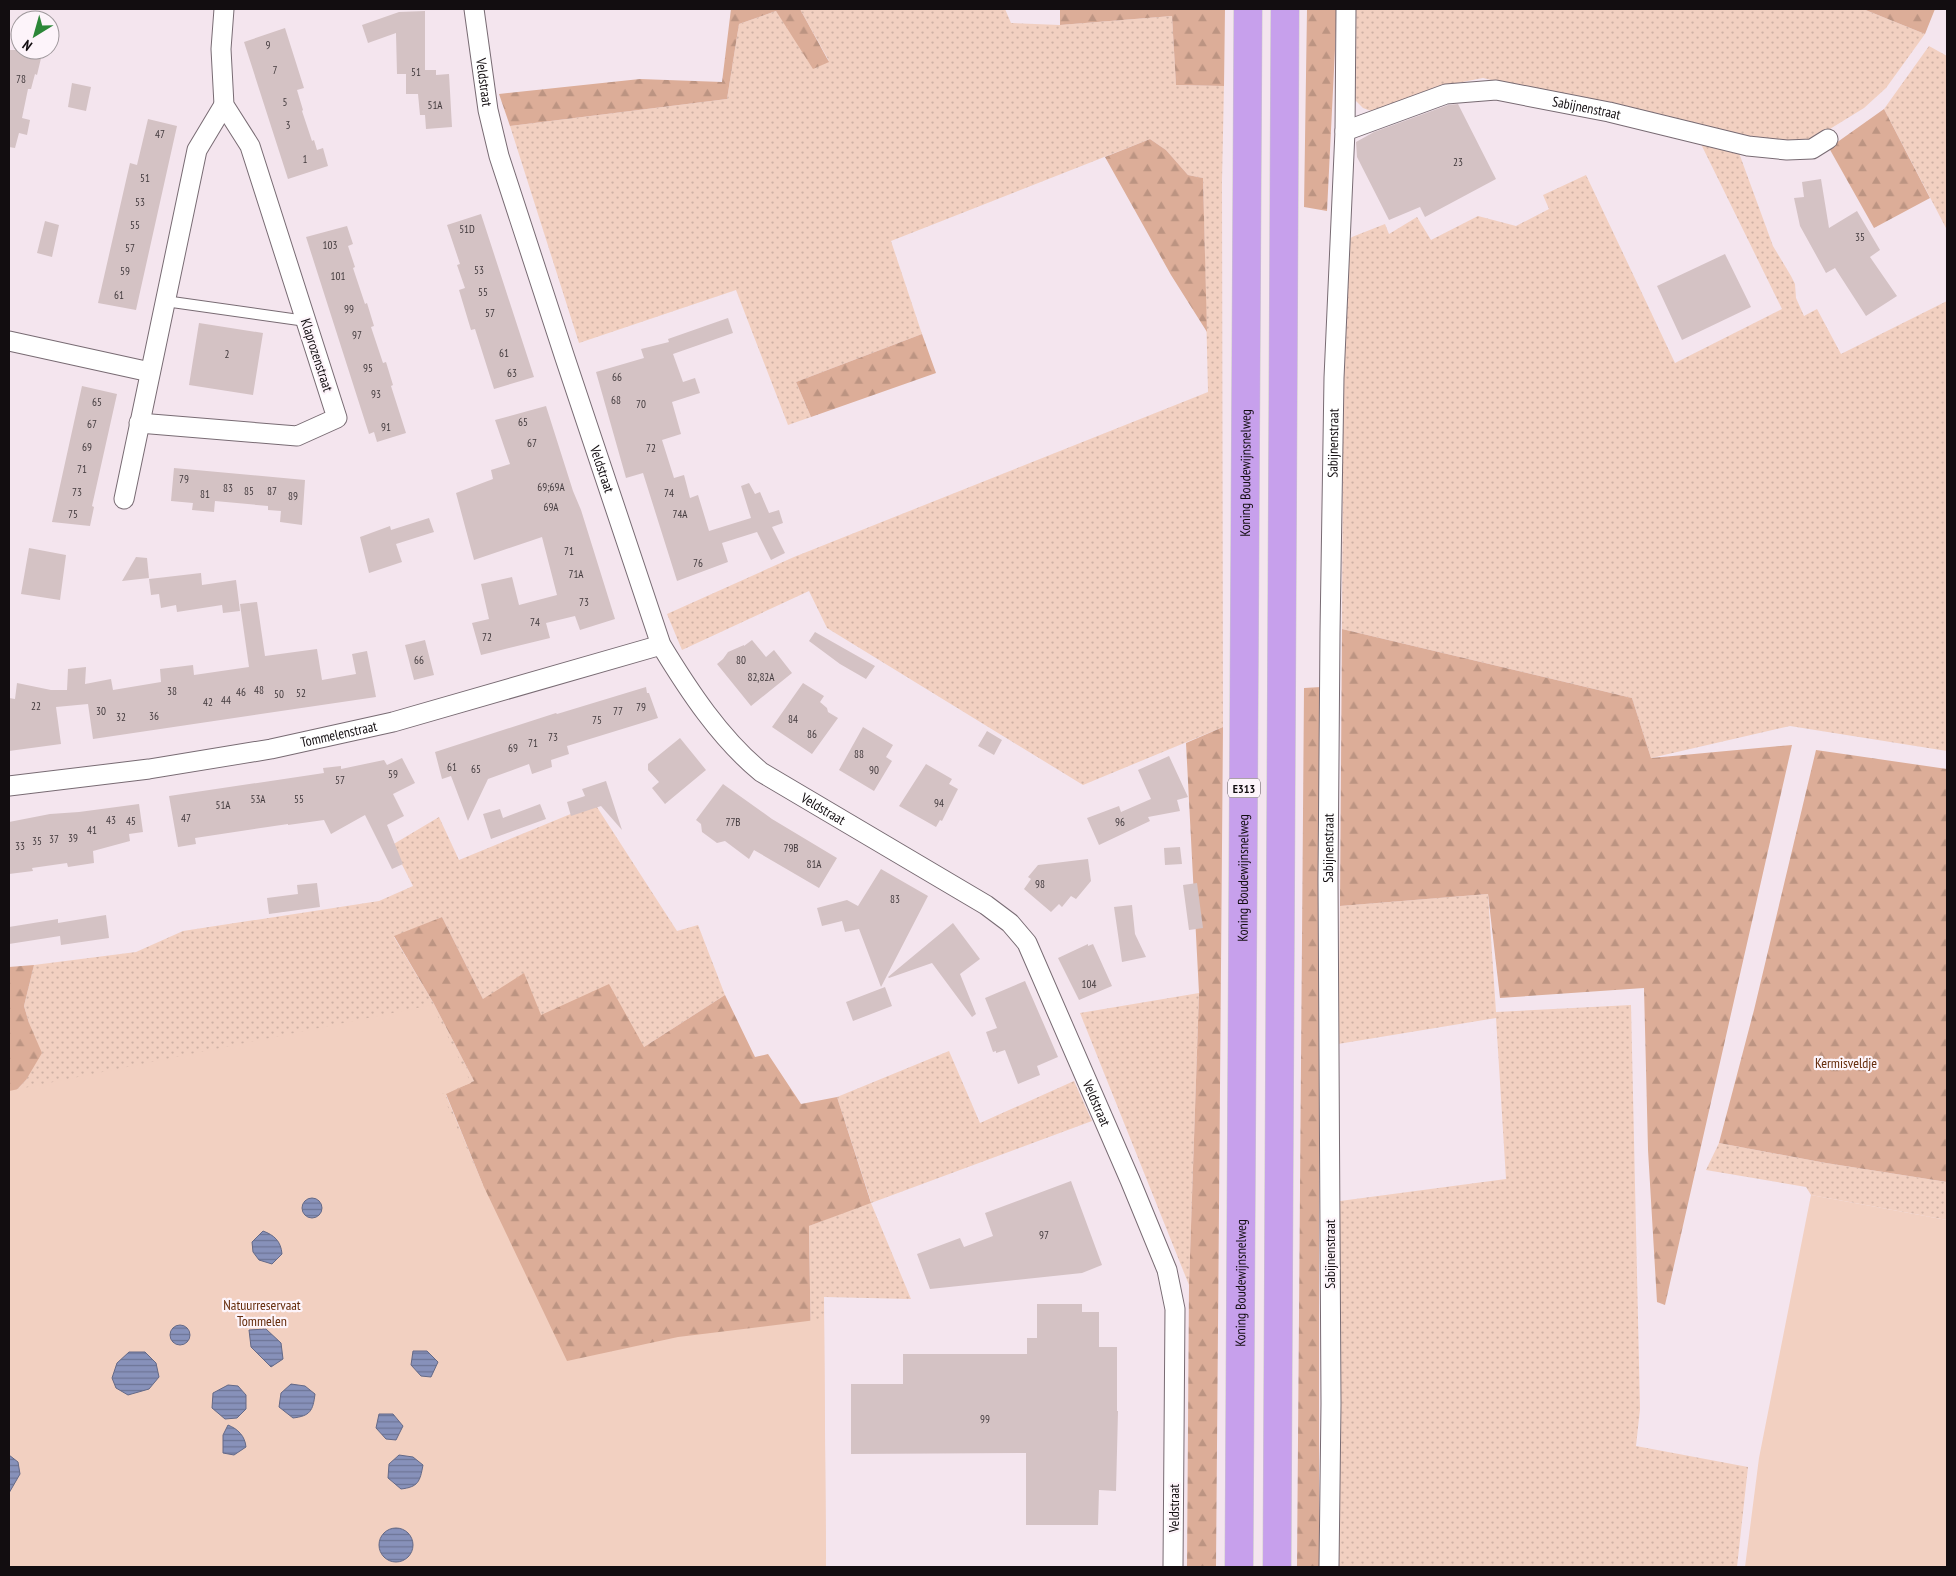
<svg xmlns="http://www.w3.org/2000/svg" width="1956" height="1576" viewBox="0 0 1956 1576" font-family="'PT Sans Narrow',sans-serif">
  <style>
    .grass { fill: url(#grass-dots) }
    .forest { fill: url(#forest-firs) }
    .park { fill: #f2d0c1 }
    .water { fill: url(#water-rules); stroke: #646987 }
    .building { fill: #d4c2c4 }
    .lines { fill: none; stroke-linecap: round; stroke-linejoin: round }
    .service-casing { stroke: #786b73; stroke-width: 12 }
    .minor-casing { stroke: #786b73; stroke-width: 21 }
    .motorway-casing { stroke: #cbcaca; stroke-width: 29 }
    .service { stroke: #fff; stroke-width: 10 }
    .minor { stroke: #fff; stroke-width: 19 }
    .motorway { stroke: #c7a0ec; stroke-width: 28 }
    .labels { text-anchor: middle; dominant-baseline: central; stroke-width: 4.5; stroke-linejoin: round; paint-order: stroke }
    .number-label { font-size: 11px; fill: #423a3d }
    .shield { fill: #fdf4fa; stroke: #585256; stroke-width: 1 }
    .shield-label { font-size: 12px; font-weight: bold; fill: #120d10 }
    .street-label { font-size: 14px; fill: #120d10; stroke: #fdf4fa }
    .park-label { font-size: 14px; fill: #652c0b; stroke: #fdf4fa }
  </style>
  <defs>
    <pattern id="grass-dots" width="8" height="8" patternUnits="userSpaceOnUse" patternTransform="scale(1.25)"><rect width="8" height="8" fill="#f2d0c1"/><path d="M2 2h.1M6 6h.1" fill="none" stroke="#ceb1a5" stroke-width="1.8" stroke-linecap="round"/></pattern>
    <pattern id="forest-firs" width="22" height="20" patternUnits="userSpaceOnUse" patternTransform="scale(1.25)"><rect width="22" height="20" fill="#dcad98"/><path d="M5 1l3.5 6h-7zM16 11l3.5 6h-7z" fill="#bc9482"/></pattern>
    <pattern id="water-rules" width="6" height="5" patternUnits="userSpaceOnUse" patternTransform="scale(1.25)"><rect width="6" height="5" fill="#8791ba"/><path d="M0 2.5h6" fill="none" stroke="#6d7596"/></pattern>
  </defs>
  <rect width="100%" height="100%" fill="#f4e5ee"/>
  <!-- grass -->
  <path class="grass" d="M800,9h205l6,14 49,2 112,-9 4,69 48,1 -2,95 1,546 -140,58 -256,-157 -18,-37 -127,59 -15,-36 127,-57 414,-165 -5,-214 -15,-3 -22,-25 -16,-11 -259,102 31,93 -126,48 15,35 -23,8 -52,-135 -157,53 -69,-217 217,-27 12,-75 37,-13 53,50z
    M1356,9h507l62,25 -39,54 -22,20 -52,32 -15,2h-44l-270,-64 -31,6 -78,28 -11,-4 -8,-8z
    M1929,46l18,10v174l-63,-121z
    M1699,140l40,13 34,93 18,30 4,8 1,14 8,18 13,-7 24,45 106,-53v450l-157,-25 -139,32 -19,-60 -290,-69 2,-370 2,-17 6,-5 33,-13 4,10 28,-17 14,23 47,-24 38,10 33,-17 -6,-14 43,-20 89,188 107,-54z
    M595,804l82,127 21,-6 27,70 -81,52 -103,-32 -58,-16 -41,-82 -48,20 40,67 40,77 -28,14 37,90 84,177 247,185 -5,-321 62,-24 -34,-105 112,-46 31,72 94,-42 18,40 -221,82 40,96 -87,-2 2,262 -145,8h-672v-469l17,-18 3,-57 -5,-17 10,-41 102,-13 47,-21 196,-30 34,-15 -21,-41 47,-28 20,43z
    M1488,894l8,118 135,-7 9,404 -4,37 112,21 -11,100h-400l3,-366 166,-22 -10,-161 -158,26 2,-138z
    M1199,993l-10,292 -109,-272z
    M1719,1143l107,20 121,19v38l-136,-25 -5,-8 -100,-17z"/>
  <!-- forest -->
  <path class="forest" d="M731,9h69l29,53 -16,7 -37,-58 -37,13 -12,75 -217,27 -11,-32 141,-15 82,3z
    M1060,9h165l-1,77 -48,-1 -4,-69 -112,9z
    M1307,9h30l-10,202 -23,-4z
    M1863,9h72l-10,25z
    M1884,109l46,89 -56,30 -45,-80z
    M1150,139l16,11 22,25 15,3 4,154 -36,-57 -66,-118z
    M922,334l14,39 -125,44 -15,-35z
    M1342,629l290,69 19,60 141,-13 -127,560 -8,-3 -9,-152 -4,-162 -144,10 -12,-104 -148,12z
    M1321,687l-2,149v731h-22l7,-879z
    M1223,727l-7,840h-29l2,-282 10,-292 -13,-250z
    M1816,750l131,19v413l-121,-19 -107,-20 35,-133z
    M442,917l41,82 41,-26 17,42 68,-31 35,63 81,-52 30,62 13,-3 33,50 36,-7 34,106 -62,23 5,321 -805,-296 474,-66 -37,-91 28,-13 -40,-77 -40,-68z
    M34,965l-10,41 5,17 13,30 -16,27 -17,18v-131z"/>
  <!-- park -->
  <path class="park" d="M432,1005l39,78 -29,11 41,91 84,176 111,-24 146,-18 2,248h-817v-476z
    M1811,1195l136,25v347h-202l14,-109z"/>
  <!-- water -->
  <path class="water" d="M302 1208a10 10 0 1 1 20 0a10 10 0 1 1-20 0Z
    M263,1231c11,4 18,10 19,23l-10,10 -13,-4 -6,-8 -1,-10z
    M170 1335a10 10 0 1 1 20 0a10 10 0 1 1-20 0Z
    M266,1329l15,14 2,16 -12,8 -20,-20 -2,-17z
    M413,1351h14l11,11 -7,15 -10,-1 -10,-11z
    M129,1352h16l11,11 3,14 -10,12 -21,6 -12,-7 -4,-10 5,-15z
    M291,1384l14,2 10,8c-2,17 -5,22 -22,24l-14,-11 2,-14z
    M228,1385l10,1 8,9v14l-9,9 -12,1 -13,-11 1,-15z
    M379,1414h14l10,12 -7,14 -10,-1 -10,-11z
    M228,1425c10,4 17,11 18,22l-12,8 -11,-2v-18z
    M9,1455l9,7 2,12 -11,19z
    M399,1455l14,2 10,8c-3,17 -5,22 -22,24l-13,-11 1,-14z
    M379 1545a17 17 0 1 1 34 0a17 17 0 1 1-34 0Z"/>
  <!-- building -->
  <path class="building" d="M425,11v59h11v5l13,-1 3,53 -26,2 -1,-14h-5l-2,-21h-12v-20h-9l-1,-41 -28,10 -6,-18 37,-13z
    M285,28l19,60 -7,2 6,20 -1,1 10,30 2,-1 3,10 6,-2 5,18 -40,13 -44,-137z
    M9,50h34l-6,25 -2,-1 -4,15h-3l-6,29 8,2 -3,15 -8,-2 -4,15 -6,-1z
    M72,83l19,4 -5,24 -18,-4z
    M1458,104l38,75 -71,38 -5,-10 -31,13 -32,-63 -1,-15 18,-10 74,-27z
    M148,119l29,7 -41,184 -38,-7 32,-140 7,2z
    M1821,179l8,49 28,-17 23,39 -10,7 27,39 -31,20 -31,-48 -9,5 -26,-47 -6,-28 10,-1 -2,-15z
    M481,214l53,163 -40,12 -19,-60 -4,1 -12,-40 6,-2 -8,-23 3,-1 -13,-39z
    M45,221l14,4 -7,32 -15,-4z
    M347,226l6,18 -5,2 7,21 -2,1 12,36 2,-1 7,23 -3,1 12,36 3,-1 7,23 -2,1 15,47 -29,9 -3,-10 -5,2 -63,-197z
    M1725,254l26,53 -69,33 -25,-54z
    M728,318l5,15 -60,21 10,28 12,-4 5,15 -28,9 9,32 -19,6 12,38 10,-3 6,23 8,-3 11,36 42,-13 -10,-32 8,-3 6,11 5,-2 9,21 10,-3 4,13 -11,4 13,26 -14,7 -14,-28 -35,11 6,19 -51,19 -34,-108 -17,5 -30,-106 48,-14 -3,-9 28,-7 -1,-3z
    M199,323l64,10 -10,62 -64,-10z
    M82,386l35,8 -25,112 2,1 -4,19 -38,-4z
    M546,406l27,85 8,19 34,109 -35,11 -5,-14 -29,7 4,15 -69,17 -9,-32 17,-4 -8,-35 31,-7 7,28 38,-10 -15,-58 -68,23 -18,-67 37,-14 -2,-9 19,-6 -15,-44z
    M174,468l131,12 -3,45 -22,-3 1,-11 -13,-1v-4l-53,-5 -1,11 -22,-2 1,-7 -22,-2z
    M429,518l5,14 -38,12 6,18 -33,11 -9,-36 30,-11 1,4z
    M29,548l37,7 -6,45 -39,-6z
    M136,557l11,1 2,20 -27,3z
    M201,573l1,12 34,-5 4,31 -17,2 -1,-8 -45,7 -1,-7 -15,3 -2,-14 -8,1 -2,-16z
    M257,602l8,54 52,-7 5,31 34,-6 -4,-20 15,-3 9,46 -283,42 -5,-35 -32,3 5,37 -52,7v-53l6,1 2,-16 34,7h16l1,-21 18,-2 -1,17 26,-5 2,11 48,-8 -1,-13 33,-4 1,10 55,-8 -9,-63z
    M815,632l60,34 -9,13 -26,-15 -31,-23z
    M425,640l9,35 -20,5 -9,-35z
    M752,640l14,17 8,-7 18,23 -41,33 -34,-42 6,-5 5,-7 16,-7v1z
    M803,683l21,13 -4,6 7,6 1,4 10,6 -26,36 -40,-27z
    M646,687l1,6h2l9,25 -91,28 2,8 -18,6 1,7 -20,7 -3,-10 -41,15 -20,42 -17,-45 -9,3 -7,-27 121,-39 1,1z
    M863,727l30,18 -7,12 6,4 -18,30 -35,-21z
    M987,731l15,9 -8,15 -16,-9z
    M680,738l26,32 -41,34 -13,-16 7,-6 -11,-12v-6z
    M1169,756l19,41 -11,3 3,11 -32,6 2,4 -51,24 -12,-27 32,-12 2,6 30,-13 -13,-29z
    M402,758l13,25 -22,11 11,22 -17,9 16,39 -11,5 -27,-54 -34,19 -7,-14 -36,5v-1l-93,14 1,6 -18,3 -9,-51 155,-23 -1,-5 18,-2v3l43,-9 3,5z
    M926,764l26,15 -3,5 9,5 -16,32 -2,-1 -4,7 -37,-21z
    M606,781l16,49 -21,-24 -30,10 -4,-14 18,-6 -3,-7z
    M723,784l49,35 65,39 -18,30 -65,-38 -5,9 -24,-18 -8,2 -15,-11 -1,-8 -5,-4z
    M139,804l4,28 -14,2 1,7 -37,10 1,12 -26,4 -1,-4 -35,5 1,3 -24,3v-52l41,-8 29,-2z
    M540,804l6,15 -55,20 -8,-25 17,-5 3,9z
    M1180,847l2,17 -17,1 -1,-17z
    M1088,859l3,22 -15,18 -5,-3 -9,11 -3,-3 -8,8 -27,-23 7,-10 -3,-2 10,-12z
    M881,869l47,27 -47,91 -22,-58 -14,3 -3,-11 -20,5 -5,-18 30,-8 11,6z
    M317,883l3,24 -51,7 -2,-16 31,-4 -1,-9z
    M1197,883l6,45 -14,2 -6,-45z
    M1132,905l3,29 11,23 -24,5 -8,-55z
    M106,915l3,23 -48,7 -1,-9 -51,8v-17l49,-8v4z
    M953,923l27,36 -20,15 16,40 -4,3 -40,-54 -43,15 -1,-1z
    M1088,944v2l5,-2 19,42 -33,14 -21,-42z
    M1025,981l33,76 -21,9 3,9 -22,9 -13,-34 -9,3v-2l-3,1 -7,-20 11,-4 -12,-30z
    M885,987l7,19 -39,15 -7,-19z
    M1071,1181l31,84 -20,8 -152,16 -13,-35 43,-16 4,9 29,-11 -8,-23z
    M1037,1304h45v8h17v35h18v64h1l-2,80 -17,-1 -1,35h-72v-72l-175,1v-70h52v-30h124v-16h10z"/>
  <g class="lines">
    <defs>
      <path id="service" d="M165,301l141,20"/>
      <g id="minor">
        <path id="s1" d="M474,9l14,101 11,46 66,202 96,287c28,46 59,93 100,127l225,133 24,18 17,20 103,237 37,90 8,39 -2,258"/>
        <path id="s2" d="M1345,131l101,-37 50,-4 113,22 139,34 39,4 25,-1 16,-10"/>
        <path d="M9,341l141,31"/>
        <path d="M139,423l158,13 40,-18 -87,-272 -26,-41 -3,-56 3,-40"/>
        <path d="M124,499l73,-349 27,-45"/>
        <path id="s3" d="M9,786l140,-17 122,-20 122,-27 268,-77"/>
        <path id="s4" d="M1329,1567l2,-163 -3,-525 2,-246 4,-255 11,-247 1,-122"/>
      </g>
      <g id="motorway">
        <path id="s5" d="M1239,1567l9,-1558"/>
        <path d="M1277,1567l8,-1558"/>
      </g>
    </defs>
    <!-- service casing -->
    <use href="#service" class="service-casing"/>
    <!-- minor casing -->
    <use href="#minor" class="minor-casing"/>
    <!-- motorway casing -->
    <use href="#motorway" class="motorway-casing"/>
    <!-- service -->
    <use href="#service" class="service"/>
    <!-- minor -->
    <use href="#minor" class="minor"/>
    <!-- motorway -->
    <use href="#motorway" class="motorway"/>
  </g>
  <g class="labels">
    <!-- number labels -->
    <g class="number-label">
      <text x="268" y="45">9</text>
      <text x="275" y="70">7</text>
      <text x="416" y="72">51</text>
      <text x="21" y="79">78</text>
      <text x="285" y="102">5</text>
      <text x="435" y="105">51A</text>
      <text x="288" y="125">3</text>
      <text x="160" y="134">47</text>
      <text x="305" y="159">1</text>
      <text x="1458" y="162">23</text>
      <text x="145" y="178">51</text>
      <text x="140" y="202">53</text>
      <text x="135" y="225">55</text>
      <text x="467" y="229">51D</text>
      <text x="1860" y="237">35</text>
      <text x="330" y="245">103</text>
      <text x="130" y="248">57</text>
      <text x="479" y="270">53</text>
      <text x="125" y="271">59</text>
      <text x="338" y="276">101</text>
      <text x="483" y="292">55</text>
      <text x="119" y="295">61</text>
      <text x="349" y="309">99</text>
      <text x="490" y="313">57</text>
      <text x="357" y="335">97</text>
      <text x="504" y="353">61</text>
      <text x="227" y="354">2</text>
      <text x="368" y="368">95</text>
      <text x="512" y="373">63</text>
      <text x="617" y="377">66</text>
      <text x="376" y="394">93</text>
      <text x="616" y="400">68</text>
      <text x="97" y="402">65</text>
      <text x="641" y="404">70</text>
      <text x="523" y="422">65</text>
      <text x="92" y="424">67</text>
      <text x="386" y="427">91</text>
      <text x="532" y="443">67</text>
      <text x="87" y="447">69</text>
      <text x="651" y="448">72</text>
      <text x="82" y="469">71</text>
      <text x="184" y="479">79</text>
      <text x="551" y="487">69;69A</text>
      <text x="228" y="488">83</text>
      <text x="249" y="491">85</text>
      <text x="272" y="491">87</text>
      <text x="77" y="492">73</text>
      <text x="669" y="493">74</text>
      <text x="205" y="494">81</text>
      <text x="293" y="496">89</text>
      <text x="551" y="507">69A</text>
      <text x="73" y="514">75</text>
      <text x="680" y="514">74A</text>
      <text x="569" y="551">71</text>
      <text x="698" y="563">76</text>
      <text x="576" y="574">71A</text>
      <text x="584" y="602">73</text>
      <text x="535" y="622">74</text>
      <text x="487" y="637">72</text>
      <text x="419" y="660">66</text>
      <text x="741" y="660">80</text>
      <text x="761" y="677">82,82A</text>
      <text x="259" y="690">48</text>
      <text x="172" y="691">38</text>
      <text x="241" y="692">46</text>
      <text x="301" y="693">52</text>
      <text x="279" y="694">50</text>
      <text x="226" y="700">44</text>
      <text x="208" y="702">42</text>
      <text x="36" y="706">22</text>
      <text x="641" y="707">79</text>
      <text x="101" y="711">30</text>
      <text x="618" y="711">77</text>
      <text x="154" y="716">36</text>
      <text x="121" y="717">32</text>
      <text x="793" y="719">84</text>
      <text x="597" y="720">75</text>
      <text x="812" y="734">86</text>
      <text x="553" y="737">73</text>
      <text x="533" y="743">71</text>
      <text x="513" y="748">69</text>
      <text x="859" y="754">88</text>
      <text x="452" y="767">61</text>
      <text x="476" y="769">65</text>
      <text x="874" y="770">90</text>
      <text x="393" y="774">59</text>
      <text x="340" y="780">57</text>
      <text x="258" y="799">53A</text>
      <text x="299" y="799">55</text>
      <text x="939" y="803">94</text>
      <text x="223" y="805">51A</text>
      <text x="186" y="818">47</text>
      <text x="111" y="820">43</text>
      <text x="131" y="821">45</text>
      <text x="733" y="822">77B</text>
      <text x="1120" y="822">96</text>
      <text x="92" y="830">41</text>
      <text x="73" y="838">39</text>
      <text x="54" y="839">37</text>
      <text x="37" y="841">35</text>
      <text x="20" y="846">33</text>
      <text x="791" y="848">79B</text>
      <text x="814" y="864">81A</text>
      <text x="1040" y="884">98</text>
      <text x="895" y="899">83</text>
      <text x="1089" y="984">104</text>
      <text x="1044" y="1235">97</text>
      <text x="985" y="1419">99</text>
    </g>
    <!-- shield labels -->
    <rect class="shield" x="1228" y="778.5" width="32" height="19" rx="4"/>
    <g class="shield-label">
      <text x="1244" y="788">E313</text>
    </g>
    <!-- street labels -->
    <g class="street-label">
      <text stroke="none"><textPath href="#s1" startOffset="74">Veldstraat</textPath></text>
      <text stroke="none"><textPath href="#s2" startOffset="250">Sabijnenstraat</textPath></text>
      <text transform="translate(317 355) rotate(72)">Klaprozenstraat</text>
      <text stroke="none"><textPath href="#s4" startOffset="1124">Sabijnenstraat</textPath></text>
      <text stroke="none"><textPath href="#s1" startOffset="479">Veldstraat</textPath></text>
      <text stroke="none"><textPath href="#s5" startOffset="1094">Koning Boudewijnsnelweg</textPath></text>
      <text stroke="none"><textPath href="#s3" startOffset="334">Tommelenstraat</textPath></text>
      <text stroke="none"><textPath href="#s1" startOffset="899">Veldstraat</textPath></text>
      <text stroke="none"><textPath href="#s4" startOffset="719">Sabijnenstraat</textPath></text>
      <text stroke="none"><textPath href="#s5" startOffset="689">Koning Boudewijnsnelweg</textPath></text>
      <text stroke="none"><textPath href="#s1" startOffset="1319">Veldstraat</textPath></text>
      <text transform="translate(1330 1254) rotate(-90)">Sabijnenstraat</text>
      <text stroke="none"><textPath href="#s5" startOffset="284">Koning Boudewijnsnelweg</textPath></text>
      <text transform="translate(1174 1508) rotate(-90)">Veldstraat</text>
    </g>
    <!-- park labels -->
    <g class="park-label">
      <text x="1846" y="1063">Kermisveldje</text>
      <text x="262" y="1305">Natuurreservaat<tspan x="262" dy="16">Tommelen</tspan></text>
    </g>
  </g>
  <!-- border -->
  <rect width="1956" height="1576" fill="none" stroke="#120d10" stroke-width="20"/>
  <!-- north arrow -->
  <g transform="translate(35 35) rotate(217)"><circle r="24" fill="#fdf4fa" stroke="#9f989c"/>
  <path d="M0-4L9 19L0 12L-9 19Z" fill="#2c8738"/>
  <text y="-8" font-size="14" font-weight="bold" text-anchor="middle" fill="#120d10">N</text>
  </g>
</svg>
